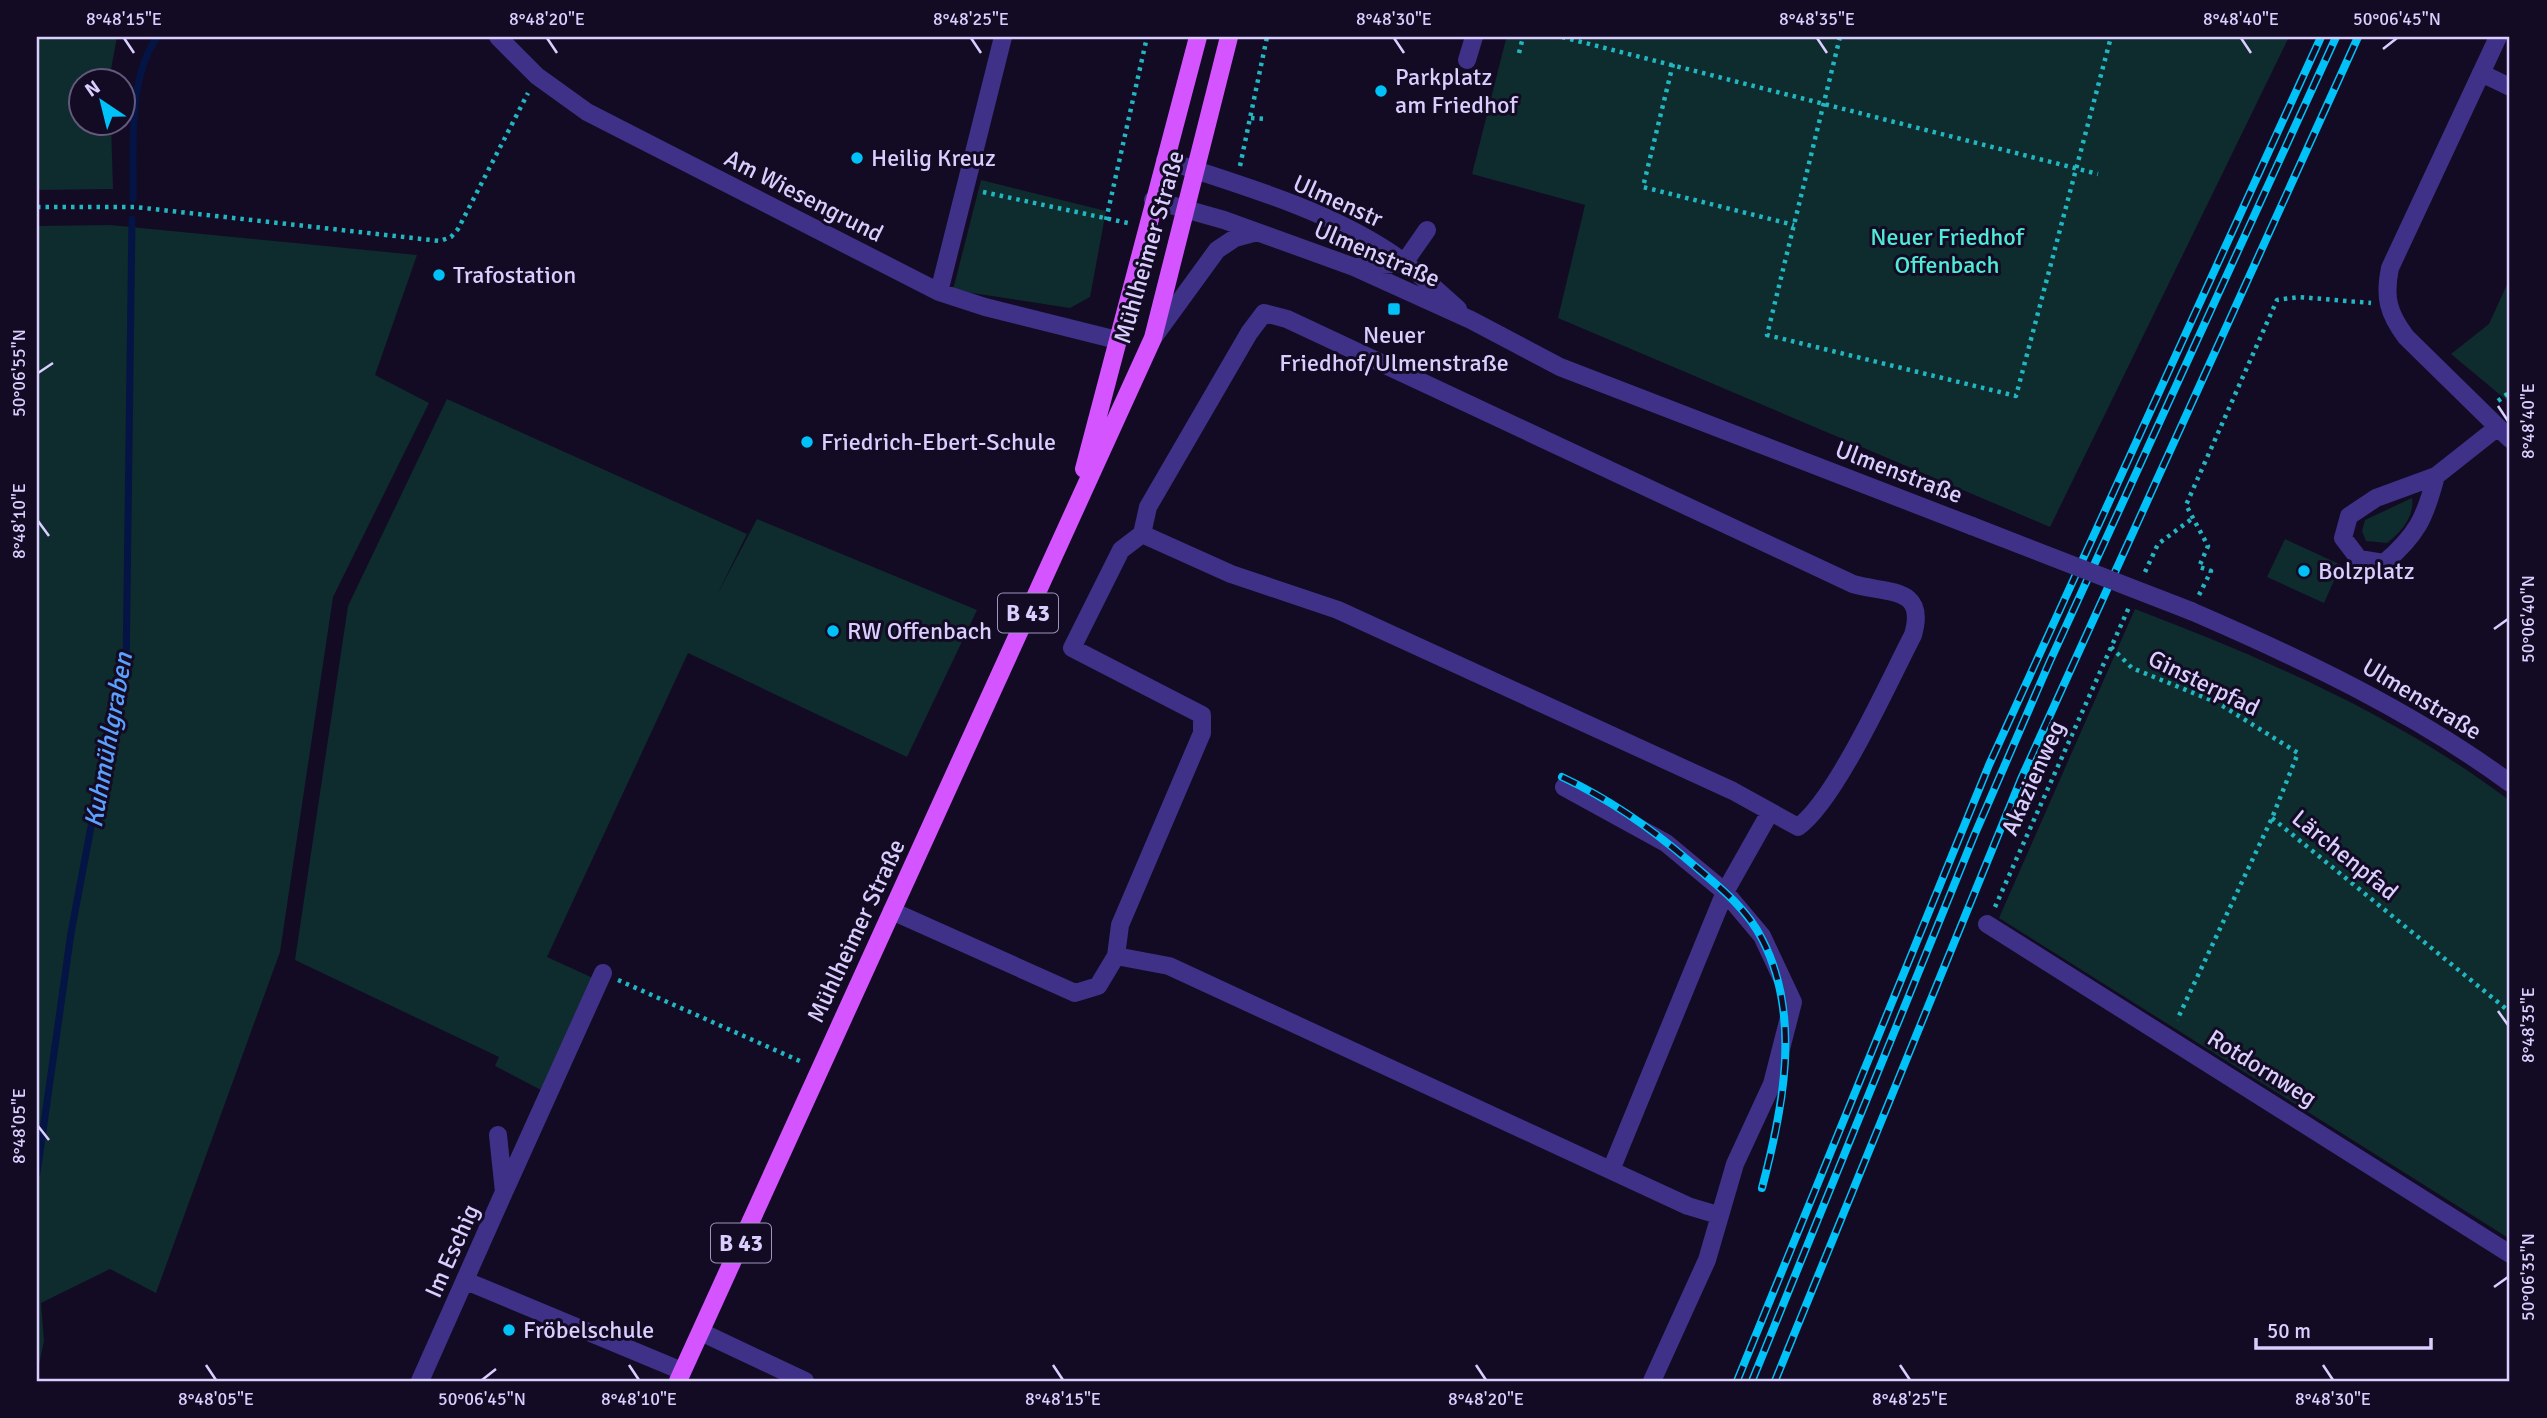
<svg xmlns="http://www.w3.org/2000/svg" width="2547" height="1418" viewBox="0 0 2547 1418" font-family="Signika,sans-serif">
	<rect width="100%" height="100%" fill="#130b24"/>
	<path fill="#0e2b2e" d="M37,37H117L109,80H80V122L111,123L113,189L37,190Z
		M1500,37H2289L2050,527L1558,318L1585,205L1472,174L1506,39Z
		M981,180L1106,211L1090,297L1070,308L953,290Z
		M110,225L417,255L375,375L429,403L333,597L280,952L156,1293L110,1269L41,1303L44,1341L37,1374V226Z
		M2510,278V403L2451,354L2489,324Z
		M447,399L747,534L717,595L757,519L977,610L907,757L688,653L547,957L593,978L541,1090L495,1066L499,1057L295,960L348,606Z
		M2412,498C2415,517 2400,533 2387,543L2366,541L2362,531L2365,520Z
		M2285,539L2341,565L2324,603L2267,577Z
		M2135,609C2266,659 2398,716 2510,801V1239L1999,918Z"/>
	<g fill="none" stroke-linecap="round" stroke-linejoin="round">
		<path stroke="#041444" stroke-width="7" d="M133,199C134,147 127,81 157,37
			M37,1173L71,933L97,795L126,671L132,219"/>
		<path stroke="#21b6c0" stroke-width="4.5" stroke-dasharray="3.5 5" stroke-linecap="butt" d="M1562,37L2098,174
			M1840,37L1767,335L2016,396L2111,37
			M1519,53L1523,37
			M1673,64L1643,187L1794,225
			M1251,118L1265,119
			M1240,166L1267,37
			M983,192L1128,223
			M37,207H135L440,241L451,237L458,229L528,93
			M1106,220L1147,37
			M2498,401L2510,392
			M2145,572L2158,544L2193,518
			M2199,595L2211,571L2199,567L2208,546L2186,505L2277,300L2299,297L2371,303
			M2111,647L2132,668L2218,703L2298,753L2272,818L2177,1020
			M2272,818L2510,1012
			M1995,907L2130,605
			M618,980L802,1062"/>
		<path stroke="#3f3188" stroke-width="18" d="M498,37L537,76L587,112L939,292L985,307L1117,340
			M2498,37L2390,268C2384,297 2388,313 2406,337L2510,439
			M1467,60L1474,37
			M2481,73L2510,87
			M1165,160C1240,185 1322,208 1388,251C1413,267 1435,289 1458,309
			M1153,200L1224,220L1354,267L1471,320L1560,367L1972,526
			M1358,267L1404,263L1427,230
			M939,292L1003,37
			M1153,338L1217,250L1235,238L1257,232
			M2436,476C2425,518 2417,535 2384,563L2359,559L2343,538L2349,516L2376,498L2436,476L2498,427
			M2191,611C2302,659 2412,711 2510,783
			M1564,787L1666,843L1725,892L1762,936L1793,1002L1772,1084L1735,1164L1707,1260L1652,1381
			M892,911L1075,993L1098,986L1116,956L1169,966L1688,1206L1718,1215
			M1987,924L2510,1254
			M1116,956L1120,925L1202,733V715L1072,648L1121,550L1142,534L1148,507L1249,333L1264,313L1287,319L1853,584C1888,594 1927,586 1913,635C1889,681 1836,800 1798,827L1733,791L1338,610L1231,574L1142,534
			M1611,1170L1725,892L1769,814
			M505,1190L603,973
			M466,1281L682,1371
			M701,1332L805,1381
			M420,1381L504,1192L498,1135"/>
		<path stroke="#d455ff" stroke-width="18" d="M1084,469L1198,37
			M678,1381L1153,338L1229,37"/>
		<g stroke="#00c2f9" stroke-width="8">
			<path id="rail" d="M1562,777C1609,799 1651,828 1690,862C1717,885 1746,907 1762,939C1802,1016 1783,1109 1762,1188
				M1737,1381L1989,765L2321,37
				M1752,1381L1974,836L2050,661L2336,37
				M1775,1381L2021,779L2358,37"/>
		</g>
		<use href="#rail" stroke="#130b24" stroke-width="5" stroke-dasharray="16" stroke-linecap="butt"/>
		<path stroke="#3f3188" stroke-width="18" d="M1972,526L2191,611"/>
	</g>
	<path fill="none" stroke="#daceff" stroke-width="2.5" d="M124,38L134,53M547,38L557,53M971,38L981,53M1394,38L1404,53M1817,38L1827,53M2241,38L2251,53M2383,49L2397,38M38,373L53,363M2498,406L2508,421M38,521L49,536M2494,629L2508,619M2498,1011L2508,1025M38,1126L49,1140M2494,1287L2508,1277M206,1365L216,1380M629,1365L639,1380M1053,1365L1063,1380M1476,1365L1486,1380M1900,1365L1910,1380M2323,1365L2333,1380M482,1380L496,1369"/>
	<g fill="#00c2f9" stroke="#130b24" stroke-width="2.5">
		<circle cx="1381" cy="91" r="7"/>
		<circle cx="857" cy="158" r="7"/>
		<circle cx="439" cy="275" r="7"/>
		<rect x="1387" y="302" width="14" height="14" rx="3.5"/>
		<circle cx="807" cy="442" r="7"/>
		<circle cx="2304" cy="571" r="7"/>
		<circle cx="833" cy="631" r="7"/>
		<circle cx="509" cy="1330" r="7"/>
	</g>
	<g text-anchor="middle" stroke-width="6" stroke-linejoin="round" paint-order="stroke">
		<g fill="#130b24" stroke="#9e94bd" stroke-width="2">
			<rect x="998" y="593.5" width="60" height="39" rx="5"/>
			<rect x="711" y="1223.5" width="60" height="39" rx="5"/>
		</g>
		<g font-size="23" font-weight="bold" fill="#daceff">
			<text x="1028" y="621">B 43</text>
			<text x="741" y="1251">B 43</text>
		</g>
		<g font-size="24" fill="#daceff" stroke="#130b24" text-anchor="start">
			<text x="1395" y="85">Parkplatz<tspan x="1395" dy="28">am Friedhof</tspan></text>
			<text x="871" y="166">Heilig Kreuz</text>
			<text x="453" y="283">Trafostation</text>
			<text x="1394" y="343" text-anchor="middle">Neuer<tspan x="1394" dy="28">Friedhof/Ulmenstraße</tspan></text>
			<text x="821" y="450">Friedrich-Ebert-Schule</text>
			<text x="2318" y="579">Bolzplatz</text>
			<text x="847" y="639">RW Offenbach</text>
			<text x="523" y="1338">Fröbelschule</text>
		</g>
		<g font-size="24" fill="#daceff" stroke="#130b24">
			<text transform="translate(804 196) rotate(27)" y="8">Am Wiesengrund</text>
			<text transform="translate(1338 201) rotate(24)" y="8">Ulmenstr</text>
			<text transform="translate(1149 247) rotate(-74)" y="8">Mühlheimer Straße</text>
			<text transform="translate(1377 254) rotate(23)" y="8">Ulmenstraße</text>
			<text transform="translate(1899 472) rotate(21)" y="8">Ulmenstraße</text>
			<text transform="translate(2204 683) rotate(26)" y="8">Ginsterpfad</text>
			<text transform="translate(2422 699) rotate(31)" y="8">Ulmenstraße</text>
			<text transform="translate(2033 778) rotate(-66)" y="8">Akazienweg</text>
			<text transform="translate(2345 855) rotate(39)" y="8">Lärchenpfad</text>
			<text transform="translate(856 931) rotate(-65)" y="8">Mühlheimer Straße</text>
			<text transform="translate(2262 1068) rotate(32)" y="8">Rotdornweg</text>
			<text transform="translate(452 1251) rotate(-66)" y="8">Im Eschig</text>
		</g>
		<g font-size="24" fill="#4eebd7" stroke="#130b24">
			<text x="1947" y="245">Neuer Friedhof<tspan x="1947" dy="28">Offenbach</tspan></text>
		</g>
		<g font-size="26" font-style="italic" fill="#5ca0ff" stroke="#130b24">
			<text transform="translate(108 740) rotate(-80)" y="9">Kuhmühlgraben</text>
		</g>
	</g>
	<rect width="2547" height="1418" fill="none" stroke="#130b24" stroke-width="77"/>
	<g transform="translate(102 102) rotate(325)"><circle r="33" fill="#130b24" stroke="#63597c" stroke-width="2"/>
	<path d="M0-5L12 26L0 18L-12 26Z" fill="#00c2f9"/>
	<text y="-10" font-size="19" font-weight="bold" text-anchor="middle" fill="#daceff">N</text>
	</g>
	<path d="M2256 1338v10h175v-10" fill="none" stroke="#daceff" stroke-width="3.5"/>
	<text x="2267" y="1338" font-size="21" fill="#daceff" stroke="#130b24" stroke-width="5" paint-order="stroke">50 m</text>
	<rect x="38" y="38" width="2470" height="1342" fill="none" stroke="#daceff" stroke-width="2.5"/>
	<g font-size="18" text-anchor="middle" fill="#daceff">
		<text x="124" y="25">8°48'15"E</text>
		<text x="547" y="25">8°48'20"E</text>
		<text x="971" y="25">8°48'25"E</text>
		<text x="1394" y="25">8°48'30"E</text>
		<text x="1817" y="25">8°48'35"E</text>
		<text x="2241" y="25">8°48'40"E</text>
		<text x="2397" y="25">50°06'45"N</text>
		<text transform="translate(19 373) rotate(-90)" y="6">50°06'55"N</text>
		<text transform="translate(2528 421) rotate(-90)" y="6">8°48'40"E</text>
		<text transform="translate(19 521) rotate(-90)" y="6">8°48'10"E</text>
		<text transform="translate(2528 619) rotate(-90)" y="6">50°06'40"N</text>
		<text transform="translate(2528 1025) rotate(-90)" y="6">8°48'35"E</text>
		<text transform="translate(19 1126) rotate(-90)" y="6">8°48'05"E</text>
		<text transform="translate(2528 1277) rotate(-90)" y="6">50°06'35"N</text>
		<text x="216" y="1405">8°48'05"E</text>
		<text x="482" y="1405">50°06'45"N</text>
		<text x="639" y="1405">8°48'10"E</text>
		<text x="1063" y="1405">8°48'15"E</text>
		<text x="1486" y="1405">8°48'20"E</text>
		<text x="1910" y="1405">8°48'25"E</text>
		<text x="2333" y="1405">8°48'30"E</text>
	</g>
</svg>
